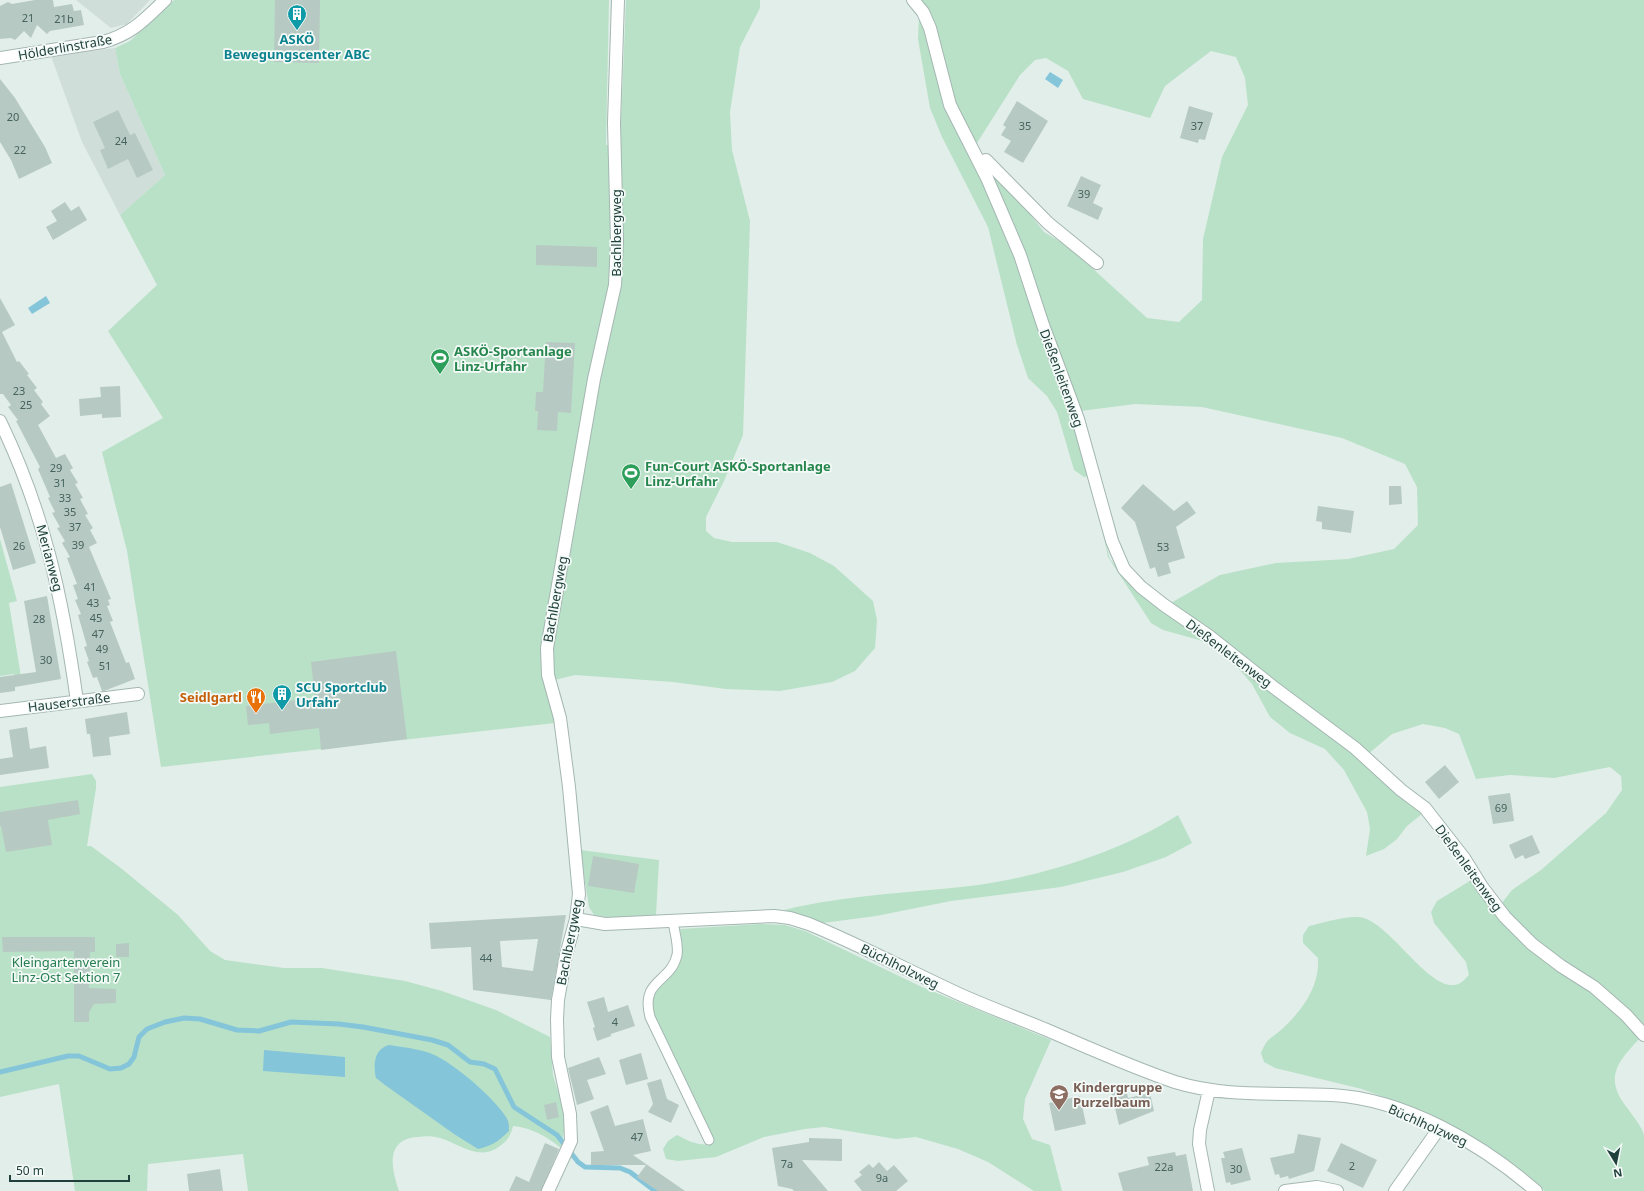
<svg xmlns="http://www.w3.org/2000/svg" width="1644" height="1191" viewBox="0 0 1644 1191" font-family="'Noto Sans',sans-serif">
	<rect width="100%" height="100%" fill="#e2eeea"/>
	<path fill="#d0ded9" d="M76,0H150L127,24L111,28Z
		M115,48L120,74L165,175L120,215L82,142L51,56Z"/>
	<path fill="#b9e1c7" d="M174,0H609L606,145L620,146L626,0H760V8L740,47L730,112L732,150L750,221L743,435L724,481L706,517V531L714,538L732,542H777L810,553L834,566L873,601L877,620L875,648L855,671L832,682L780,691L726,689L673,682L575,675L555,680C550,665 553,650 555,635L543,633C537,665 546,693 555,723L161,767L127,551L102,452L163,418L108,331L157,285L120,215L165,175L120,74L115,48L130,41Z
		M919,0H1644V1029L1533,940L1501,904L1512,890L1541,870L1606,813L1622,790L1621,776L1610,767L1554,778L1510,775L1476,779L1459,734L1445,728L1423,724L1392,734L1367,755L1169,604L1220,575L1276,563L1348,559L1394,549L1418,525L1417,487L1405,464L1342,438L1202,407L1135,404L1081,411L989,171L1022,204L1044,232L1069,247L1147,318L1179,322L1202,300L1203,239L1222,157L1248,105L1245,78L1236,57L1211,51L1165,86L1150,118L1083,99L1068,71L1046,58L1035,60L1020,75L977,143L966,128L958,111Z
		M919,17C984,167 1040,321 1091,476L1084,477L1074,470L1057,412L1047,396L1028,378L1017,345L988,227L942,137L930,108L918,39Z
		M1104,537L1110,559L1129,582L1194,630L1377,773L1422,814L1407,826L1397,839L1384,849L1366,856L1370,829L1367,812L1344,770L1325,749L1290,733L1270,717L1252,684L1239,669L1211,646L1199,640L1163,630L1151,623L1108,557Z
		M0,539L17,601L9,603L22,683L16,684L14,674L0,676Z
		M92,774L96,781V788L87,846H91L122,869L178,915L210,951L225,960L284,968H322L405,981L442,991L496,1010L550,1037L553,1075L563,1108L565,1125L561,1148C546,1136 532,1128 513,1126C511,1135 508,1140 500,1146C479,1162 460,1144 440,1138C433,1136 426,1136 418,1137C385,1139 391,1168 399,1191H248L243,1154L148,1164L147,1191H75L59,1084L0,1097V787Z
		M1178,815L1192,843L1166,857L1123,872L1061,887L951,901L876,916L823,923L784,910C845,895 908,893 970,886C1037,878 1121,852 1178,815Z
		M580,850L659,860L656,915L612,918L594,915L589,907Z
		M1473,879L1485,898L1642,1036C1617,1062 1603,1078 1628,1109C1633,1116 1642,1127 1644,1135C1644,1150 1644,1176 1644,1191H1545L1519,1170L1423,1112L1362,1089L1275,1068L1264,1062L1261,1053C1268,1037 1268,1041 1281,1030C1301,1012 1320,987 1318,958L1303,943V935L1309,926C1323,923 1351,914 1364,918C1392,927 1428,988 1454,985C1460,985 1465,979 1469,975L1466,962L1434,923L1431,912L1437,901Z
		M760,924L785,925L805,931L922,987L1051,1040L1025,1099L1023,1119L1032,1139L1050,1145L1062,1191H1034L988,1162L958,1149L916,1137L896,1139L824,1127L805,1129L764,1137L716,1157L678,1161L666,1159L663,1149L668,1141L677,1135C688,1141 698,1146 712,1144L714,1140L654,1017L651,1005L655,993L681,953L680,929Z"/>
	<path fill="#85c5d9" d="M1050,72L1063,80L1058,88L1045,79Z
		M46,296L50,303L32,314L28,308Z
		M389,1045C406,1048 427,1049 442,1059C461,1070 495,1099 506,1117C509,1121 509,1126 509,1131C499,1141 492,1146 478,1149L454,1134L385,1085L376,1078C373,1065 374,1049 389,1045Z
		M264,1050L345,1057V1077L263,1071Z"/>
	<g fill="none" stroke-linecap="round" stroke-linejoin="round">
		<path stroke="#85c5d9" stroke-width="5" d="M0,1072L68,1056H79L110,1069L121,1068L129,1064L134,1057L139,1037L147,1029L165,1022L184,1018L200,1019L237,1030L259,1031L291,1022L339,1024L363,1027L432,1040L448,1045L470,1062L484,1064L495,1069L514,1107L557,1135L578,1162L585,1167L620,1168L630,1172L655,1191"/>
	</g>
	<path fill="#b7c9c3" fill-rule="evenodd" d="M35,0H53L54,7L72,4L74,11L81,10L84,25L50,31L47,34L37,25L31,38L24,31L15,40L11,38L0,39V6L8,2L12,4Z
		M275,0H320L319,63L274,62Z
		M0,79L15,98L45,147L52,163L19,179L11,160L0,142Z
		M1017,101L1048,121L1023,163L1004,152L1011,141L1001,135L1006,127L1003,125Z
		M1189,106L1213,113L1205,140L1199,139L1198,143L1180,138Z
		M118,110L130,135L135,133L153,170L137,178L128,159L108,169L100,150L105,148L93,122Z
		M1081,176L1101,185L1093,203L1103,208L1098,220L1067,206Z
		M65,202L71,211L79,206L87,220L53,240L46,227L57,221L51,211Z
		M536,245L597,247V267L536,265Z
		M0,298L15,325L2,332L17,362L19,361L29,374L27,375L37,388L34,390L43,402L41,404L50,416L38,425L56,458L65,454L73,468L70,470L78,483L75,484L83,498L80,499L88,514L85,515L93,528L90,530L97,543L89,547L111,599L108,600L110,605L107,606L113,621L110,622L126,663L129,662L135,679L104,691H102L97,677L93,678L87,662L89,661L84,647L87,646L78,615L81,614L75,600L78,599L73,585L77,584L67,558L70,557L62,543L65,541L57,528L60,527L52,513L55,512L48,498L50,497L38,469L40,467L16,421L18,420L8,407L11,405L3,394H0Z
		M546,342L575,343L571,413L558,412L557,431L537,430L538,411H535L536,392H543Z
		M120,386L121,417L102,418V414L80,416L79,399L101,397L100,387Z
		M11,483L36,563L13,570L0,527V487Z
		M1143,484L1174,511L1187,501L1196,513L1176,527L1185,558L1168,563L1171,573L1158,577L1155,567L1150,569L1135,522L1121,508Z
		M1389,486H1401L1402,504L1389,505Z
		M1318,506L1354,511L1351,533L1322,529V522L1316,521Z
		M47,596L61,679L15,687V691L0,693V677L36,672L24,601Z
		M396,651L407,739L321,750L319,728L270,734L269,723L248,725L246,706L315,698L311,662Z
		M127,712L130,734L109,737L111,755L93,757L90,734H87L85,719Z
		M27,727L30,749L46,746L49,768L0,775V759L13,757L9,730Z
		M1445,765L1459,782L1439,799L1425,782Z
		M1510,793L1514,821L1493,824L1488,796Z
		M78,800L80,814L48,820L52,845L6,852L1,826H0V812Z
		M1532,835L1540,853L1525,859L1523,855L1515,859L1509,845Z
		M593,856L639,864L634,893L588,886Z
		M566,915L551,1000L473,990L471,947L431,949L429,923ZM538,939L533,971L502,967L500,941Z
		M2,937H95V952H90L89,988L116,989V1003L94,1004L89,1012V1022H74V951L3,952Z
		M129,943V957H116V944Z
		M604,997L608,1012L628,1005L635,1026L611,1034V1036L597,1041L593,1028L595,1027L587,1002Z
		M641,1053L648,1079L626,1085L619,1060Z
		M599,1057L606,1074L587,1080L594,1099L577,1105L568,1068Z
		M661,1079L667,1099L679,1105L671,1123L648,1112L653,1104L647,1083Z
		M1126,1088L1128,1098L1150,1093L1154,1111L1119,1125L1111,1091Z
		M1080,1096L1086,1124L1055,1131L1049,1103Z
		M556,1102L559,1117L547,1120L544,1105Z
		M608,1105L615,1126L643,1119L651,1151L633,1155L685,1191H658L637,1177L646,1165H591V1152L604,1151L590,1112Z
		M1298,1134L1321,1138L1314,1171L1289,1179L1288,1176L1280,1178L1279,1174L1275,1175L1270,1158L1294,1153Z
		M809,1138L842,1139V1161L802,1160L828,1191H794L792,1189L778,1186L772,1148L809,1142Z
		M545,1143L559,1149L541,1191H509L516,1176L529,1182Z
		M1341,1143L1377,1160L1363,1188L1327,1171Z
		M1242,1148L1251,1180L1231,1185L1230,1182L1226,1183L1221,1158H1225L1223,1152Z
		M1175,1152L1176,1156L1186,1154L1193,1191H1123L1118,1173L1149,1165L1147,1157Z
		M879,1162L887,1171L894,1165L908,1181L896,1191H862L854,1181L862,1175L859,1172L869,1164L873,1168Z
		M220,1169L223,1191H189L187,1174Z"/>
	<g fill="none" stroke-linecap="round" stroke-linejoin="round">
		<g stroke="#a4b7b2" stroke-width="11">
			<path id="service" d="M673,921C674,931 679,945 677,955C671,983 640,979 650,1017L709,1140"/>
		</g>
		<g stroke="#a4b7b2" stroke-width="14">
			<path id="minor" d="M913,0L923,12L930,28L950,105L987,178L1020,255L1043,325L1078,419L1112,541L1124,569L1141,587L1164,605L1209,636L1272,686L1355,748L1401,790L1425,808L1464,858L1482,887L1505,917L1532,944L1561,966L1594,987L1626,1015L1644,1035
				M0,58L103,42C132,34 144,20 165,0
				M979,162L986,160L1048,223L1097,263
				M0,421C45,514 63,601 77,701
				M0,711L138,694
				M548,1191L571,1141L570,1114L558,1057L557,1019L558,1000L566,955L576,919L605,924L774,916L790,918L809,924C860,945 909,971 959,994C988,1007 1018,1018 1047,1030C1089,1048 1131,1067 1175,1082C1226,1098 1279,1092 1332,1095C1405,1099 1482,1144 1536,1191
				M1208,1191L1199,1144L1200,1130L1209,1090
				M1285,1191L1317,1187L1337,1191
				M1395,1191L1440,1127"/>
		</g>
		<g stroke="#a4b7b2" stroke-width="14">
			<path id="tertiary" d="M576,919L579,894L569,787L560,718L548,675L547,648L594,379L615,285L617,241L614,123L618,0"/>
		</g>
		<use href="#service" stroke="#fff" stroke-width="9"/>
		<use href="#minor" stroke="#fff" stroke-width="12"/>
		<use href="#tertiary" stroke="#fff" stroke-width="12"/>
	</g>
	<defs>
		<g id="building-pin" transform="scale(1)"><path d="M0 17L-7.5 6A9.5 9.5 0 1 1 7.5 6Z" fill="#0f9aa8" stroke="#f4faf7"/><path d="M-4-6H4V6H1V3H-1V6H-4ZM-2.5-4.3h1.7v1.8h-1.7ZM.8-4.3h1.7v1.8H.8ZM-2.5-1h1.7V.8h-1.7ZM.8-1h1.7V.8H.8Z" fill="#fff"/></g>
		<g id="stadium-pin" transform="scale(1)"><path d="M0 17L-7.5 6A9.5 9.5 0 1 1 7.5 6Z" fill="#2e9e5b" stroke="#f4faf7"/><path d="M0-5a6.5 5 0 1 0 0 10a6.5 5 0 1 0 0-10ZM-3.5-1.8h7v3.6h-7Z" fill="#fff"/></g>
		<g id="restaurant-pin" transform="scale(1)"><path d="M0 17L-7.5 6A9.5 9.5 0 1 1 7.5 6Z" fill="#e8710a" stroke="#f4faf7"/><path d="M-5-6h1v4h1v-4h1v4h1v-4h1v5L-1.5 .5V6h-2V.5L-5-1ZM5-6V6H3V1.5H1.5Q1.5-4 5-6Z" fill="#fff"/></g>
		<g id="school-pin" transform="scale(1)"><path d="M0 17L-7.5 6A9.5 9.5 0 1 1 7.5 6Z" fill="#8d6e63" stroke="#f4faf7"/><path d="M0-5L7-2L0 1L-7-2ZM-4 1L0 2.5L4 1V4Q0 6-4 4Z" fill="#fff"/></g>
	</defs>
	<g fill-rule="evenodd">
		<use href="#building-pin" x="297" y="14"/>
		<use href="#stadium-pin" x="440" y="358"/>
		<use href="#stadium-pin" x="631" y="473"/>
		<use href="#building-pin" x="282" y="694"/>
		<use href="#restaurant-pin" x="256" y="697"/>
		<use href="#school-pin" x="1059" y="1094"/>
	</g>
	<g text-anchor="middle" stroke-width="3.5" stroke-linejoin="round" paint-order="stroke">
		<g font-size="11" fill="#46635d">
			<text x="28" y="22">21</text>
			<text x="64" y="23">21b</text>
			<text x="13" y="121">20</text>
			<text x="1025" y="130">35</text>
			<text x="1197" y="130">37</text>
			<text x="121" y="145">24</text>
			<text x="20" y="154">22</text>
			<text x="1084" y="198">39</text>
			<text x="19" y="395">23</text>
			<text x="26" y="409">25</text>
			<text x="56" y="472">29</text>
			<text x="60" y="487">31</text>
			<text x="65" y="502">33</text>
			<text x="70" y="516">35</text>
			<text x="75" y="531">37</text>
			<text x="78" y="549">39</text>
			<text x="19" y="550">26</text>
			<text x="1163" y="551">53</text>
			<text x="90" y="591">41</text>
			<text x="93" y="607">43</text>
			<text x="96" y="622">45</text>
			<text x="39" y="623">28</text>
			<text x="98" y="638">47</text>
			<text x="102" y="653">49</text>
			<text x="46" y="664">30</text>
			<text x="105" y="670">51</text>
			<text x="1501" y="812">69</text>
			<text x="486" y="962">44</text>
			<text x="615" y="1026">4</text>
			<text x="637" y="1141">47</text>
			<text x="787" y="1168">7a</text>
			<text x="1352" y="1170">2</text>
			<text x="1164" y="1171">22a</text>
			<text x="1236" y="1173">30</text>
			<text x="882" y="1182">9a</text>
		</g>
		<g font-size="13" font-weight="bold" fill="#0d838f" stroke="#f4faf7">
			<text x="297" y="44">ASKÖ<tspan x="297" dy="15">Bewegungscenter ABC</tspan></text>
			<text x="296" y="692" text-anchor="start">SCU Sportclub<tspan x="296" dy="15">Urfahr</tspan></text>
		</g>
		<g font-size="13" fill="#20413b" stroke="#f4faf7">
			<text transform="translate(65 47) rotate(-10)" y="5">Hölderlinstraße</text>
			<text transform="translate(616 233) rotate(-90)" y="5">Bachlbergweg</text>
			<text transform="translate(1062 378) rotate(70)" y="5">Dießenleitenweg</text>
			<text transform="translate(50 558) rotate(75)" y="5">Merianweg</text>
			<text transform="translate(555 599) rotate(-80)" y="5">Bachlbergweg</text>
			<text transform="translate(1229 653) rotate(37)" y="5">Dießenleitenweg</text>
			<text transform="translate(69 702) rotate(-7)" y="5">Hauserstraße</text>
			<text transform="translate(1469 868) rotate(54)" y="5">Dießenleitenweg</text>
			<text transform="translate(569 942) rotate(-79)" y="5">Bachlbergweg</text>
			<text transform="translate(900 966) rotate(26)" y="5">Büchlholzweg</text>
			<text transform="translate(1428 1125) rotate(24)" y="5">Büchlholzweg</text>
		</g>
		<g font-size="13" font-weight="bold" fill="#27864d" stroke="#f4faf7" text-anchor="start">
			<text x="454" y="356">ASKÖ-Sportanlage<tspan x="454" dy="15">Linz-Urfahr</tspan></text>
			<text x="645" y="471">Fun-Court ASKÖ-Sportanlage<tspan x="645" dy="15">Linz-Urfahr</tspan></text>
		</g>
		<g font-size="13" font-weight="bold" fill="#c56008" stroke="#f4faf7" text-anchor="end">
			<text x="242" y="702">Seidlgartl</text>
		</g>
		<g font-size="13" fill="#267d4f" stroke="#f4faf7">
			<text x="66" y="967">Kleingartenverein<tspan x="66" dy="15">Linz-Ost Sektion 7</tspan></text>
		</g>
		<g font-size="13" font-weight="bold" fill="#785e54" stroke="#f4faf7" text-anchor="start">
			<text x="1073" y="1092">Kindergruppe<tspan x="1073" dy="15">Purzelbaum</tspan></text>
		</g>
	</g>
	<g transform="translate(1616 1163) rotate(170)" stroke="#f4faf7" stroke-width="3" paint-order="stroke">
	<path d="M0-3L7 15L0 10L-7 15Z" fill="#20413b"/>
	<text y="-6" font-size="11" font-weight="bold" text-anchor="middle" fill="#20413b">N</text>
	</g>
	<path d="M10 1175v6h119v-6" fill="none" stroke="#20413b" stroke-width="2"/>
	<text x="16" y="1175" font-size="12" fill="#20413b" stroke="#f4faf7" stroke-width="3" paint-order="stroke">50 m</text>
</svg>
